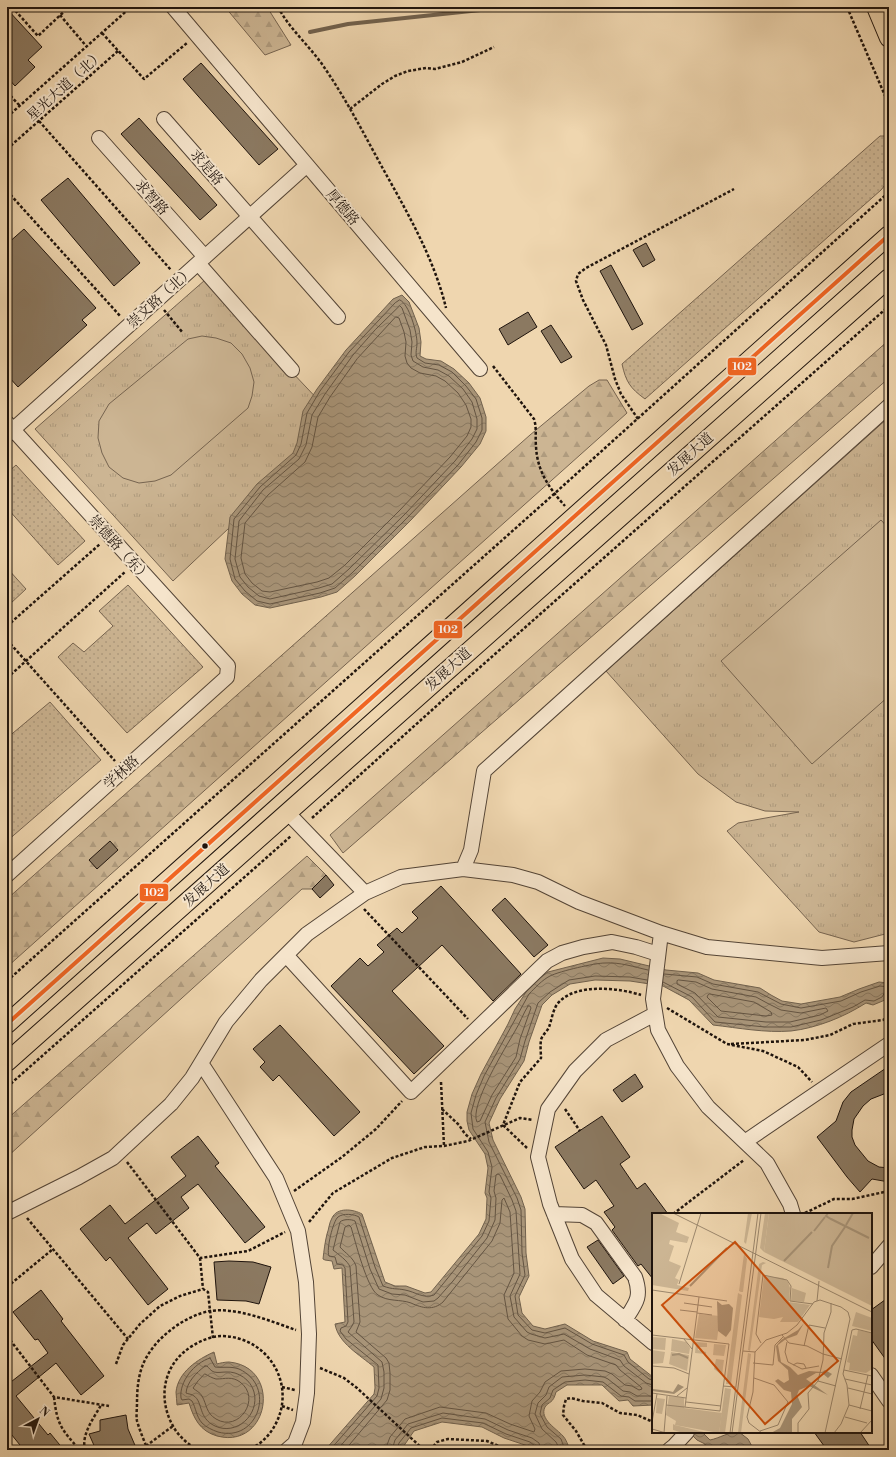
<svg xmlns="http://www.w3.org/2000/svg" width="896" height="1457" viewBox="0 0 896 1457" font-family="'Libre Bodoni','Noto Serif SC',serif">
	<defs>
		<pattern id="grass-dots" width="8" height="8" patternUnits="userSpaceOnUse"><rect width="8" height="8" fill="#ccb593"/><path d="M2 2h.1M6 6h.1" fill="none" stroke="#af9b7e" stroke-width="1.8" stroke-linecap="round"/></pattern>
		<pattern id="forest-firs" width="22" height="20" patternUnits="userSpaceOnUse"><rect width="22" height="20" fill="#ccb593"/><path d="M5 1l3.5 6h-7zM16 11l3.5 6h-7z" fill="#af9b7e"/></pattern>
		<pattern id="park-tufts" width="24" height="20" patternUnits="userSpaceOnUse"><rect width="24" height="20" fill="#ccb593"/><path d="M3 7l-1-3M5 7V3M7 7l1-3M15 17l-1-3M17 17v-4M19 17l1-3" fill="none" stroke="#af9b7e"/></pattern>
		<pattern id="water-waves" width="16" height="10" patternUnits="userSpaceOnUse"><rect width="16" height="10" fill="#a89478"/><path d="M0 5q4-4 8 0t8 0" fill="none" stroke="#887861"/></pattern>
	</defs>
	<rect width="100%" height="100%" fill="#efd6af"/>
	<filter id="stains"><feTurbulence type="fractalNoise" baseFrequency=".005" numOctaves="4"/><feColorMatrix values="0 0 0 0 .2 0 0 0 0 .09 0 0 0 0 .02 0 0 0 .5 -.17"/></filter>
	<radialGradient id="worn" r=".72"><stop offset=".6" stop-color="#630" stop-opacity="0"/><stop offset="1" stop-color="#630" stop-opacity=".3"/></radialGradient>
	<path fill="url(#grass-dots)" stroke="#766450" d="M880,136H888L889,138V180L881,190L645,399C630,388 626,382 622,364Z
		M16,465L85,541L58,565L7,508V473Z
		M7,568L26,589L10,604L7,601Z
		M128,585L203,667L127,733L58,657L73,643L84,652L113,626L99,611Z
		M50,702L101,760L7,841V738Z"/>
	<path fill="url(#forest-firs)" stroke="#766450" d="M225,7H267L291,45L265,55Z
		M889,340V378L343,853L330,835Z
		M599,380H607L627,413L7,967V899L530,435L589,386Z
		M307,856L326,875L312,889H302L7,1157V1119Z"/>
	<path fill="url(#park-tufts)" stroke="#766450" d="M205,280L340,423L173,581L35,429Z
		M889,417V933L854,942L819,932L727,831L738,823L799,812L765,811L736,802L698,774L606,671Z"/>
	<path fill="#ccb593" stroke="#766450" d="M202,336L216,338L231,343L242,354L250,368L254,382L252,396L248,408L171,475L155,481L139,483L123,478L109,467L102,453L98,438L99,421L109,404L188,339Z
		M881,520L889,529V696L812,764L721,661Z"/>
	<path fill="url(#water-waves)" stroke="#71614d" d="M402,295L409,302L419,328L421,342L420,356L426,359L441,361L454,369L469,383L480,398L486,417V431L480,444L461,467L411,520L355,576L337,592L321,597L270,608L255,605L242,594L232,581L225,559L230,517L257,484L293,453L297,443L303,411L317,389L346,350L393,299Z
		M603,958L620,959L666,970L698,973L714,980L760,988L771,995L782,1001L801,1004L840,997L859,989L879,982L888,983L889,993L885,1000L873,1005L866,1003C844,1017 817,1028 791,1031C765,1033 739,1028 713,1025L689,1000L663,986L630,981L595,980L570,984L552,995L542,1005L529,1042L524,1061L500,1099L489,1123L493,1140L521,1197L525,1209L526,1253L529,1276L519,1297L522,1313L533,1326L545,1329L565,1324L593,1341L627,1352L630,1359L653,1377V1405L633,1406L628,1400L619,1401L602,1385H567L556,1392C553,1404 549,1401 545,1407C539,1419 557,1429 563,1436C566,1439 568,1445 570,1450H534L528,1446L504,1438L482,1427L442,1422L414,1431L401,1450H325L374,1394L375,1388L374,1367C360,1355 338,1343 335,1324L345,1322L342,1268L334,1269L332,1261L325,1260L323,1259C324,1250 325,1242 327,1234C329,1229 329,1223 332,1218C337,1207 353,1209 362,1214L385,1282L395,1286H406L425,1293L431,1292L479,1234L486,1219L487,1198L485,1193L488,1168L485,1154L469,1130L467,1121V1112L472,1094L481,1074L508,1024L515,1009L526,992L537,980L548,972Z
		M214,1352L217,1364C220,1363 225,1362 229,1362C283,1367 269,1450 217,1436C200,1431 194,1419 189,1403L177,1405C177,1401 176,1396 176,1392C178,1372 198,1359 214,1352Z
		M689,1432H702L710,1440C720,1438 728,1432 739,1432L748,1439L754,1450H705V1444L697,1440Z"/>
	<g fill="none" stroke-linecap="round" stroke-linejoin="round">
		<path stroke="#645442" stroke-width="1" d="M400,300C409,304 417,332 417,343C417,348 415,353 417,358L425,363L439,365L452,372L466,386L476,399L482,418V430L476,442L458,465L408,517L352,573L335,588L320,593L270,604L257,601L245,591L235,579L230,559L234,519L260,487L296,455L301,444L307,413L320,391L349,352L395,303Z
			M400,306L402,308L410,330L412,342L411,355L413,361L423,367L438,370L449,376L463,389L472,402L477,419V429L472,439L455,461L405,514L349,569L332,584L319,588L270,599L259,596L248,587L240,577L235,559L239,521L263,490L299,459L306,445L312,415L325,394L353,355L375,330Z
			M396,317L399,318L404,332L406,342L405,356L407,363L411,368L420,373L436,376L445,381L458,393L466,405L471,419V427L467,436L450,457L400,510L345,565L329,578L317,582L270,592L262,591L252,583L245,574L241,558L245,523L268,495L305,462L312,447L318,417L330,397L357,359Z
			M664,974L697,977L713,984L758,992L781,1004L801,1008L841,1001L861,992L880,986L889,987
			M647,980L630,977L595,976L569,980L550,992L538,1003L525,1041L520,1059L496,1098L485,1122L489,1142L517,1198L521,1210L522,1253L525,1275L515,1296L518,1315L532,1330L545,1333L565,1328L592,1344L624,1355L628,1362L649,1379L653,1380
			M679,980L696,982L712,989L756,997L767,1003L781,1010L801,1013L826,1008L828,1011L820,1015L790,1022H766L718,1017L695,993L677,984V981Z
			M663,982L692,997L715,1022L765,1027H791L821,1020L853,1007L865,1000L874,1001L882,997L885,992H889
			M710,994L754,1002L771,1012L772,1015L766,1016L721,1011L707,997L708,995Z
			M528,1006H530L531,1008L520,1039L516,1057L492,1095L480,1121L477,1122C469,1106 506,1047 515,1031C520,1023 523,1014 528,1006Z
			M210,1358L215,1367C223,1368 231,1366 239,1369C277,1386 258,1443 218,1432C212,1430 206,1427 202,1423C196,1416 196,1408 192,1401L189,1399L182,1400L181,1398C179,1382 194,1363 210,1358Z
			M205,1366H207C209,1368 211,1371 214,1372C218,1373 222,1372 226,1372C238,1371 251,1380 254,1392C260,1415 236,1436 215,1426C198,1418 203,1402 194,1396C192,1394 188,1394 186,1393C187,1382 196,1373 205,1366Z
			M205,1374C209,1376 212,1378 216,1379C225,1379 232,1376 240,1382C262,1398 239,1433 216,1419C206,1413 207,1405 202,1396C200,1392 196,1391 193,1388L198,1381Z
			M330,1450L377,1396L379,1388L378,1365L346,1339L340,1331L341,1328L346,1326L348,1322L345,1268L343,1265L337,1264L335,1257L329,1256C326,1250 333,1221 338,1217C343,1213 354,1214 359,1217L375,1267L383,1286C394,1290 396,1288 405,1290C416,1292 423,1299 434,1295L482,1236L489,1221L491,1198L489,1192L492,1167L488,1152L473,1129L471,1113L476,1095L484,1076L529,994C535,988 542,980 550,976C560,971 595,963 605,963C620,962 634,967 648,970
			M337,1450L381,1399L384,1388V1372L382,1362L348,1332L352,1326L354,1322L350,1267C348,1261 338,1254 333,1250L340,1222C343,1219 351,1219 355,1221L370,1269L379,1289L392,1294L405,1295L423,1302L434,1301L438,1298L453,1281L487,1238L495,1220L496,1198L494,1191L496,1175L498,1174L500,1175L512,1200L516,1211L520,1274L510,1296L514,1317L527,1332L531,1334L545,1338L564,1334L590,1349L620,1360L624,1366L646,1383L653,1385
			M345,1450L387,1400L390,1390V1373L389,1363L386,1358L356,1332L360,1322L356,1266C353,1257 345,1253 340,1247L345,1227L349,1225L351,1227C355,1240 367,1289 378,1295C388,1302 400,1299 411,1303C422,1308 433,1311 443,1302L492,1241L500,1223L502,1200L504,1198L510,1212L514,1273L504,1295L508,1319L522,1336L528,1340L545,1344L564,1340L587,1355L616,1365L620,1370L641,1387L642,1389L639,1390L632,1386L625,1385L612,1374L605,1371L585,1369L561,1371L545,1382L540,1392L532,1401L529,1416L535,1429L534,1432L510,1424L486,1413L440,1407L405,1419L390,1437L387,1445L386,1450
			M392,1450L395,1440L408,1424L443,1413L485,1419L508,1430L532,1438L539,1443L541,1450
			M397,1450L399,1443L411,1428L442,1418L483,1423L506,1434L530,1442L535,1446L536,1450
			M560,1450L556,1442L542,1429L535,1414L538,1403L546,1395L549,1387L562,1377L585,1375L604,1377L608,1379L623,1391L630,1392L637,1396H653
			M565,1450L561,1439L547,1427L540,1414L542,1405L550,1398L553,1390L565,1382L585,1380L603,1382L621,1396L629,1397L635,1401H653"/>
		<path stroke="#71614d" stroke-width="4" d="M310,32L348,24L509,7"/>
	</g>
	<path fill="#8b7961" stroke="#1f140d" d="M7,9L42,47L28,60L35,67L15,86L7,77Z
		M201,63L278,149L259,165L183,79Z
		M139,118L217,205L200,220L121,134Z
		M68,178L140,263L114,286L41,200Z
		M24,229L96,308L82,320L87,325L18,387L7,375V244Z
		M646,243L655,260L643,267L633,250Z
		M611,265L643,324L632,330L600,271Z
		M528,312L537,327L508,345L499,329Z
		M551,325L572,357L561,363L541,331Z
		M110,841L118,850L97,869L89,860Z
		M326,875L334,885L320,898L312,889Z
		M441,886L521,974L493,1001L442,945L392,991L444,1046L414,1074L331,986L360,958L368,966L384,952L377,945L397,928L402,933L418,918L412,912Z
		M505,898L548,945L534,957L492,910Z
		M280,1025L360,1112L334,1136L279,1075L273,1081L260,1067L265,1062L253,1049Z
		M889,1066V1092L871,1099L863,1106L854,1119L852,1130V1137L855,1145L868,1161L879,1167L889,1168V1182L872,1179L860,1192L847,1177L817,1137L836,1121L843,1102L851,1092Z
		M635,1074L643,1087L622,1102L613,1090Z
		M602,1116L630,1157L620,1164L637,1189L645,1183L668,1214H653V1279L641,1264L638,1266L612,1230L615,1227L604,1212L614,1206L596,1180L584,1189L555,1147Z
		M198,1136L219,1163L215,1166L265,1227L245,1243L198,1184L181,1197L189,1208L156,1234L147,1223L128,1238L168,1289L148,1305L110,1257L106,1261L80,1229L110,1205L125,1224L186,1176L171,1157Z
		M598,1240L624,1276L613,1284L587,1247Z
		M229,1261L253,1262L271,1267L259,1304L246,1301L217,1300L214,1262Z
		M41,1290L63,1319L61,1321L104,1376L81,1395L56,1363L16,1396L48,1435L50,1433L64,1450H24L7,1429V1385L48,1353L38,1339L35,1340L13,1312Z
		M889,1297V1364L871,1339V1310Z
		M126,1415L128,1429L137,1450H96L89,1434L100,1431V1420Z
		M814,1432H860L872,1450H827Z"/>
	<g fill="none" stroke-linecap="round" stroke-linejoin="round">
		<g stroke="#534436" stroke-width="16">
			<path id="minor" d="M173,7L480,369
				M164,119L338,317
				M99,138L205,257
				M198,263L292,370
				M7,423L228,666L227,677L7,875
				M7,435L307,165
				M287,812L365,893
				M463,869L471,850L484,771L889,406
				M661,933L653,999L658,1030L677,1066L708,1107L767,1163L790,1204L793,1214
				M286,955L411,1092L547,961L562,953L583,947L612,942L636,947L658,954
				M201,1063L276,1178L298,1231L306,1282L309,1334L307,1393L303,1422L295,1443L287,1450
				M746,1141L889,1044
				M7,1213L79,1177L113,1158L171,1104L192,1078L226,1022L261,980L307,934L365,893L401,877L463,869L513,875L538,882L579,902L661,933L707,947L822,958L889,953
				M554,1214L582,1215L596,1223L635,1277C642,1297 636,1303 625,1320
				M871,1267L889,1246
				M653,1343L596,1295L572,1259L550,1204L538,1157L548,1109L575,1071L606,1040L655,1014
				M871,1375L889,1401
				M669,1450L674,1446L687,1432"/>
		</g>
		<g stroke="#1f140d" stroke-width="20">
			<path id="major" d="M876,7L889,38
				M7,1024L889,235
				M7,1062L889,278"/>
		</g>
		<path stroke="#1f140d" stroke-width="2.5" stroke-dasharray="3 2" stroke-linecap="butt" d="M12,7L38,36L69,7
			M278,7C290,30 312,48 326,70C347,101 364,134 382,167C407,212 434,258 446,308
			M847,7L889,105
			M60,15L87,47
			M102,33L144,79L187,43
			M7,92L20,106
			M350,109L382,84L395,76L408,71L426,68L435,69L462,62L494,47
			M7,117L131,7
			M39,121L171,270
			M7,149L118,51
			M7,191L121,317
			M164,310L183,333
			M493,366L534,419C537,428 535,437 536,446C537,471 549,488 565,506
			M638,419L621,394L615,379L606,345L583,300L576,281L578,274L586,268L734,189
			M7,626L100,544
			M7,640L115,761
			M7,678L125,572
			M312,818L452,692L889,306
			M364,909L468,1019
			M7,981L554,494L889,192
			M667,1008L727,1044L763,1051L798,1067L812,1082
			M731,1044L805,1040L830,1035L853,1024L883,1020L889,1016
			M441,1082L444,1146
			M7,1087L291,836
			M442,1109L459,1125L465,1134L471,1139
			M565,1109L580,1131
			M527,1148L503,1125L520,1082L541,1058C541,1053 540,1046 541,1040C542,1035 547,1032 549,1027C552,1019 553,1008 559,1002C577,983 619,988 641,995
			M127,1162L200,1258L248,1251L285,1232
			M294,1191L342,1157L376,1129L402,1101
			M805,1213L834,1199H852L889,1191
			M673,1214L744,1160
			M27,1218L128,1339
			M309,1222L333,1193L392,1158L425,1147L444,1146L468,1141L520,1118L533,1120
			M200,1258L203,1289
			M7,1287L53,1249
			M7,1336L54,1397L109,1406
			M116,1364L123,1345L140,1324L160,1306L180,1296L203,1289L208,1292L213,1338
			M320,1368L344,1378L357,1388L424,1450
			M282,1387L295,1390
			M54,1397C57,1424 61,1429 79,1449L81,1450
			M282,1406L293,1410
			M146,1446L173,1426
			M85,1450C81,1434 94,1418 101,1405
			M148,1450C144,1441 140,1431 137,1421C136,1416 137,1409 137,1403C137,1391 138,1378 142,1367C151,1341 183,1316 210,1311C237,1307 270,1321 296,1330
			M199,1450C190,1446 182,1439 176,1431C156,1401 162,1363 194,1345C202,1340 213,1336 222,1336C269,1337 298,1386 274,1427C268,1437 259,1446 247,1450
			M430,1450L437,1442L448,1439L487,1441L508,1450
			M587,1450L576,1431L563,1415L564,1406L566,1399L571,1398L583,1401L602,1403L620,1413L637,1415L653,1422"/>
		<use href="#minor" stroke="#f5e4cb" stroke-width="14"/>
		<use href="#major" stroke="#efd6af" stroke-width="18"/>
		<g stroke="#f5e4cb" stroke-width="7">
			<path id="bus-1" d="M7,1024L889,235"/>
		</g>
		<use href="#bus-1" stroke="#f26522" stroke-width="4"/>
	</g>
	<circle fill="#1f140d" stroke="#f5e4cb" stroke-width="1.5" cx="205" cy="846" r="3.5"/>
	<g text-anchor="middle" stroke-width="4" stroke-linejoin="round" paint-order="stroke">
		<g font-size="14" fill="#1f140d" stroke="#f5e4cb">
			<text transform="translate(65 85) rotate(-42)" y="5">星光大道（北）</text>
			<text transform="translate(207 167) rotate(49)" y="5">求是路</text>
			<text transform="translate(152 197) rotate(48)" y="5">求智路</text>
			<text transform="translate(343 207) rotate(50)" y="5">厚德路</text>
			<text transform="translate(160 297) rotate(-42)" y="5">崇文路（北）</text>
			<text transform="translate(690 454) rotate(-42)" y="5">发展大道</text>
			<text transform="translate(120 548) rotate(48)" y="5">崇德路（东）</text>
			<text transform="translate(448 669) rotate(-42)" y="5">发展大道</text>
			<text transform="translate(121 772) rotate(-42)" y="5">学林路</text>
			<text transform="translate(206 885) rotate(-42)" y="5">发展大道</text>
		</g>
	</g>
	<g transform="translate(652 1213)">
		<rect width="220" height="220" fill="#efd6af"/>
		<path d="M117,0H220V93L112,39ZM92,41L95,46L91,79H89L87,78ZM0,124L14,125L13,137L0,136ZM20,126L34,129L38,135L37,141L19,138ZM44,129L55,130V134H46V137L54,139V141L43,140ZM62,131L74,132L72,143L61,142ZM0,137L13,139L11,150L0,151ZM19,139L37,142L35,158L17,151ZM64,146L72,147L70,162L62,156ZM17,183L32,185V195L70,200L67,220L23,212L24,208L14,202ZM5,185L13,186L10,201L4,200Z" fill="#ccb593"/>
		<path d="M0,0H7L27,10L24,19L37,24L35,30L18,27L17,31L22,33L17,48L29,53L23,65L27,67L25,72L37,75L36,78L0,72ZM96,0H100L94,31L92,29ZM113,0H117L112,39L108,35ZM111,49L114,50L110,52L98,138L96,137L107,51ZM86,80L90,82L79,171H74ZM96,140L99,141L89,220H86ZM73,175L79,176L73,220H67ZM21,211L23,212L56,220H31L21,217Z" fill="#ccb593"/>
		<path d="M112,63L131,65L136,69L138,75L137,89L158,92L146,109H128L131,104L122,106L107,104ZM140,75L154,80L152,89L139,88ZM204,99L220,105V118L200,113ZM47,101L68,103L65,127L43,125Z" fill="#ccb593"/>
		<path d="M119,72L133,74L130,97L116,95ZM53,104L59,108L58,119L52,123L48,118L49,107ZM206,117L220,120V156L214,160L197,157L198,150L195,149L201,122L205,123Z" fill="#ccb593"/>
		<path d="M65,88L70,92L77,91L81,95L79,117L74,124L66,118ZM152,110L145,122L134,126L126,132L129,149L138,154L146,162L157,158L170,159L173,157L180,161L176,165L170,160H164L154,166L176,182L157,173L147,177L145,182L150,194L140,206V220H119L128,215L140,191L139,179L132,177L123,168L126,166L132,170L137,167L136,157L126,148L124,133L129,127L146,117ZM0,171L1,176L17,178L21,179L26,171L32,174L22,181L0,178Z" fill="#a89478"/>
		<path fill="none" stroke="#a89478" stroke-width="2" d="M176,0L174,3L179,6L217,25M194,12L201,0M162,18L173,4M132,48L160,19M176,55L180,33L193,14M38,73L75,35M20,142L27,141L36,145"/>
		<path fill="none" stroke="#9c886e" stroke-width="1" d="M21,0L220,99M27,71L49,0M0,77L75,88M165,88L167,68M32,90L60,94M28,97L45,99M45,100L60,102M220,120L204,116L200,117L191,161L195,172L197,192L220,198M0,122L77,131L68,198L14,192M130,122L137,130L155,133L171,141L190,146M32,126L40,136M135,129L133,139L136,149L150,156L167,153M109,130L104,121L111,62L135,67L139,73L138,88L161,91M152,133L157,112L173,115M91,138L103,139M101,150L121,152L123,132L131,124M141,152L145,150L152,151L154,155M0,153L22,155L37,161M192,157L220,163M102,165L122,172L136,189L126,212L108,218M193,166L220,172M166,168L184,173M71,173L83,174M196,175L220,181M0,180L34,185M25,183L35,175M34,189L69,193M33,194L47,84M208,196L216,162M193,204L215,210M0,209L5,181M0,216L14,220M12,220L15,183M78,220L106,0M80,220L109,0M110,220L97,210L95,204L101,179L103,139L114,127L135,120L145,112L162,89L168,87L189,94L196,99L198,106L173,220M146,220V210L157,196L156,180L166,168L171,147L172,120L179,99V90M182,220L189,211L197,192M208,220L220,207"/>
		<path fill="#ca4f0c" fill-opacity="0.15" stroke="#ca4f0c" stroke-width="2" d="M83,29L186,148L113,211L10,92Z"/>
		<rect width="220" height="220" fill="none" stroke="#1f140d" stroke-width="2"/>
	</g>
	<g stroke="#f5e4cb" stroke-width="1.5">
		<rect x="727" y="357" width="30" height="19" rx="4" fill="#f26522"/>
		<rect x="433" y="620" width="30" height="19" rx="4" fill="#f26522"/>
		<rect x="139" y="883" width="30" height="19" rx="4" fill="#f26522"/>
	</g>
	<g font-size="11" text-anchor="middle" font-weight="bold" fill="#fff">
		<text x="742" y="370">102</text>
		<text x="448" y="633">102</text>
		<text x="154" y="896">102</text>
	</g>
	<rect width="896" height="1457" fill="none" stroke="#efd6af" stroke-width="24"/>
	<rect x="8" y="8" width="880" height="1441" fill="none" stroke="#1f140d" stroke-width="2"/>
	<rect x="12" y="12" width="872" height="1433" fill="none" stroke="#1f140d"/>
	<g transform="translate(38 1419) rotate(41)" stroke="#f5e4cb" stroke-width="3" paint-order="stroke">
	<path d="M0-3L7 15L0 10L-7 15Z" fill="#1f140d"/>
	<text y="-6" font-size="11" font-weight="bold" text-anchor="middle" fill="#1f140d">N</text>
	</g>
	<rect width="100%" height="100%" filter="url(#stains)"/>
	<rect width="100%" height="100%" fill="url(#worn)"/>
</svg>
